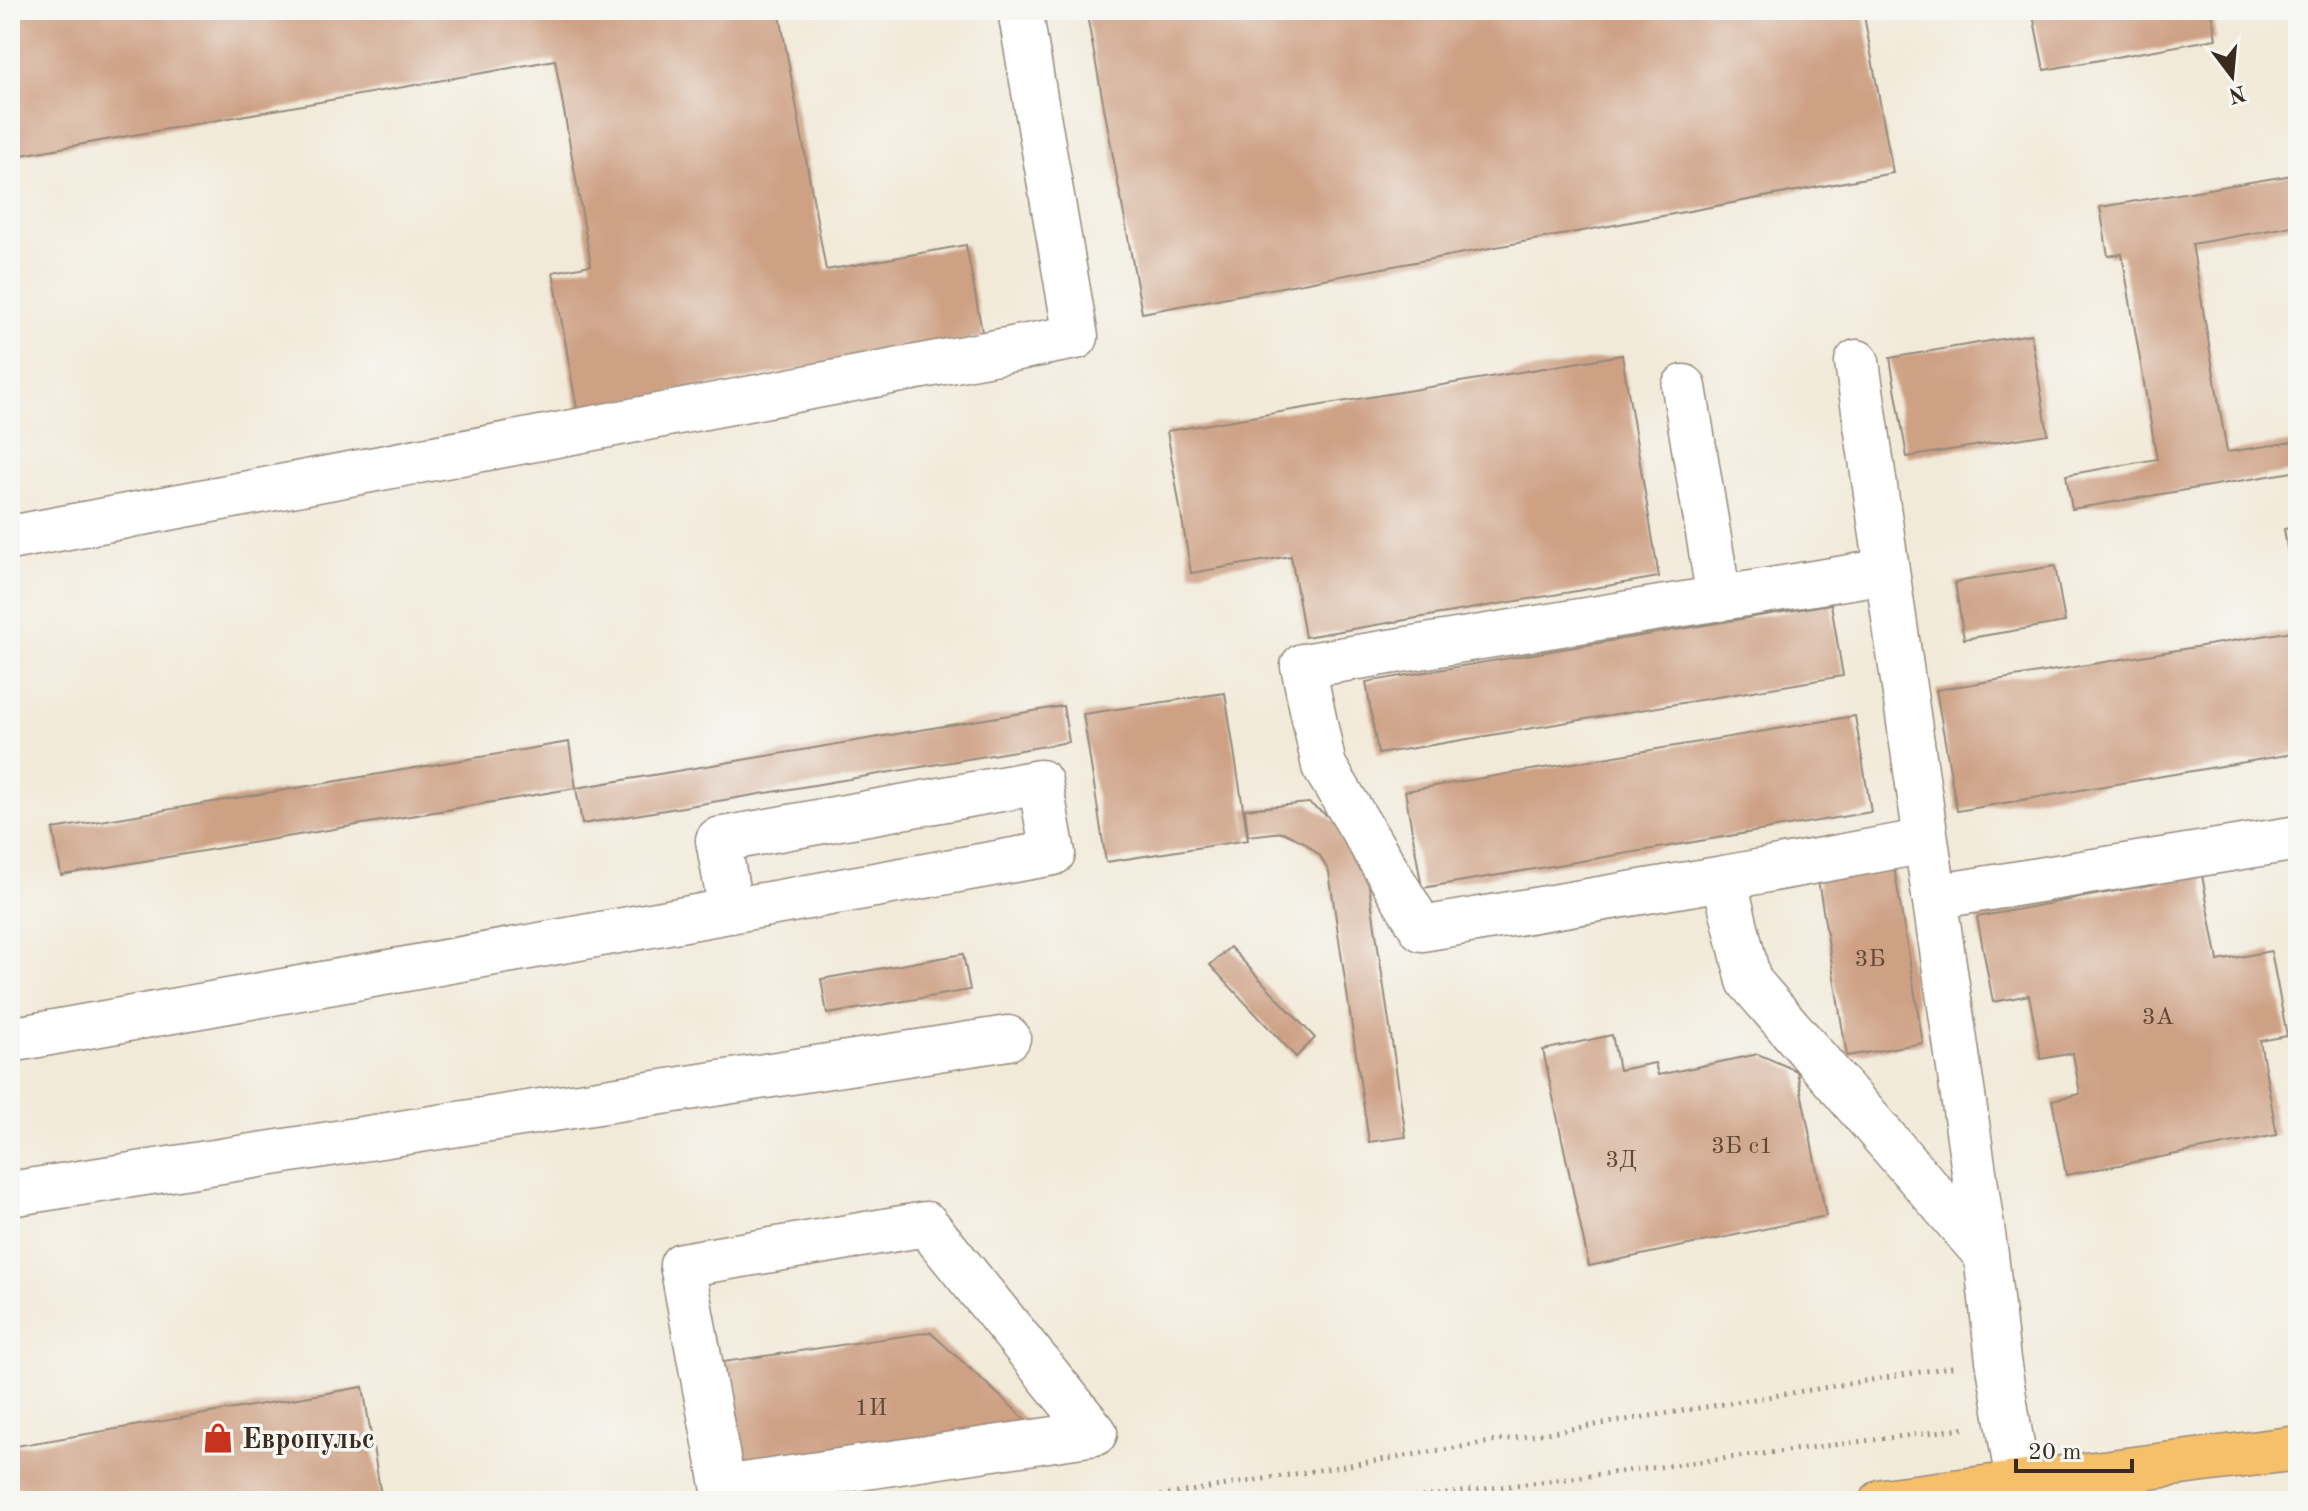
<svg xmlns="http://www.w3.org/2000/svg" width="2308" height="1511" viewBox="0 0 2308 1511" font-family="'Old Standard TT',serif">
	<rect width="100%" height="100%" fill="#f6f6f2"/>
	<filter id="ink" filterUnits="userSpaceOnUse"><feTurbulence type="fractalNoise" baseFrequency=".0125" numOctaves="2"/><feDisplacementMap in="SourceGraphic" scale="16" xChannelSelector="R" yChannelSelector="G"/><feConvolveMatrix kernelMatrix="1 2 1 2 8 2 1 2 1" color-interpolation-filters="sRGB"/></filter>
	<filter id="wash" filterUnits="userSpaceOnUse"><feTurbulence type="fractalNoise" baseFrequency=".006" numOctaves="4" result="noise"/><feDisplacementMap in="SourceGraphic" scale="32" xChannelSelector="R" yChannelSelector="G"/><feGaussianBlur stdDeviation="1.8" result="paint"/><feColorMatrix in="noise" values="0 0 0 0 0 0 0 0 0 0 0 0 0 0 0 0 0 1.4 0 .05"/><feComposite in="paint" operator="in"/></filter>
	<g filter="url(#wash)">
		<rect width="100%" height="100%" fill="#f2ead9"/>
		<g id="blocks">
			<path fill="#cea185" d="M10,10H779L826,270L966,245L983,337L577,409L553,272L591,265L555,60L10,157Z
				M1086,10H1863L1893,173L1142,313Z
				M2032,10H2211L2216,39L2044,70Z
				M2298,174V225L2192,244L2227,452L2298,441V471L2072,509L2066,475L2157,459L2122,254L2108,256L2100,207Z
				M2031,334L2048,434L1907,457L1890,358Z
				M1622,355L1659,577L1305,637L1291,556L1191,573L1167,431Z
				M2298,527V583L2293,584L2284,529Z
				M2055,566L2065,622L1964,639L1955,582Z
				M1831,604L1843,676L1378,754L1366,682Z
				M2298,630V753L1957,811L1936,690Z
				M1225,693L1248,840L1106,862L1083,714Z
				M1063,706L1069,742L582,824L576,788L61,875L53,829L569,742L576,788Z
				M1855,716L1871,812L1422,888L1405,791Z
				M1309,803L1340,825L1364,852L1406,1137L1369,1142L1329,872L1320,856L1304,842L1283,832L1248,836L1245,809Z
				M1893,861L1923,1043L1847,1056L1817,874Z
				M2202,875L2218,961L2271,951L2287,1036L2260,1041L2277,1135L2066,1175L2052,1100L2080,1094L2073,1053L2041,1059L2029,995L1993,1002L1977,917Z
				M1230,947L1315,1038L1296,1057L1210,965Z
				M963,954L970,990L827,1014L821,979Z
				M1612,1035L1619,1070L1655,1063L1658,1075L1758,1054L1797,1071L1826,1216L1589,1266L1543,1050Z
				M930,1332L1061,1452L743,1498L723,1362Z
				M363,1387L382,1501H10V1447Z"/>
		</g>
	</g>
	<g filter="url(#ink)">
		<use href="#blocks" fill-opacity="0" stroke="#968a7c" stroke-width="2"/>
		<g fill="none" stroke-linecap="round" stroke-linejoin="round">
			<g stroke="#968a7c" stroke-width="47">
				<path id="minor" d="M1857,362L1986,1255L1998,1360L2021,1501
					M1684,387L1719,599
					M10,538L1076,337L1020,10
					M1887,571L1303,666L1324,766L1422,929L1724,878L1749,981L1986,1255
					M1724,878L1926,841
					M1934,897L2298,838
					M10,1040L1053,853L1040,782L718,840L731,911
					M10,1194L1008,1038
					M724,1488L1095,1433L926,1224L682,1265L726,1501
					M2127,1498V1501"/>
			</g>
			<g stroke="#968a7c" stroke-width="47">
				<path id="major" d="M1883,1501L2298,1448"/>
			</g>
			<path stroke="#968a7c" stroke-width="5" stroke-dasharray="2 6" stroke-linecap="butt" d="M1129,1501L1957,1366
				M1390,1501L1967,1428"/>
			<use href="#minor" stroke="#fff" stroke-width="44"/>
			<use href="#major" stroke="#f6c06b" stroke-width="44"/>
		</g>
	</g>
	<defs>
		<g id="shop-bare" transform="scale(2.4)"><path d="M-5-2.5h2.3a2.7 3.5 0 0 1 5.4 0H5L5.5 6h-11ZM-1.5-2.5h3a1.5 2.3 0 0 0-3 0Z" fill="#c8321e" stroke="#f6f6f2" stroke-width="2.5" paint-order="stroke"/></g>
	</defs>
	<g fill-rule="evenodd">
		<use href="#shop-bare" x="218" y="1438"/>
	</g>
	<g text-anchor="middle" stroke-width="7" stroke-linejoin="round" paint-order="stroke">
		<g font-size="24" fill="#604838">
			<text x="1870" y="966">3Б</text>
			<text x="2158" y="1024">3А</text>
			<text x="1742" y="1153">3Б с1</text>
			<text x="1621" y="1167">3Д</text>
			<text x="871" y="1415">1И</text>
		</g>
		<g font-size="28" font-weight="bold" fill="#3b2a1e" stroke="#f6f6f2" text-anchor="start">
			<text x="242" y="1448">Европульс</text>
		</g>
	</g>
	<rect width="2308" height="1511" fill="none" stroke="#f6f6f2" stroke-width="40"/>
	<g transform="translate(2232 76) rotate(164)" stroke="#f6f6f2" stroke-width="6" paint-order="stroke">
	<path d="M0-6L14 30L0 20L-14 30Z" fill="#3b2a1e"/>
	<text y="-12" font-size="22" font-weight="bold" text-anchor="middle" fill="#3b2a1e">N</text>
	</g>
	<path d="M2016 1459v12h116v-12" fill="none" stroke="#3b2a1e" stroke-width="4"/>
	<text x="2028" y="1459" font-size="24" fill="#3b2a1e" stroke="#f6f6f2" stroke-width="6" paint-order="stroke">20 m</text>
</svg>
